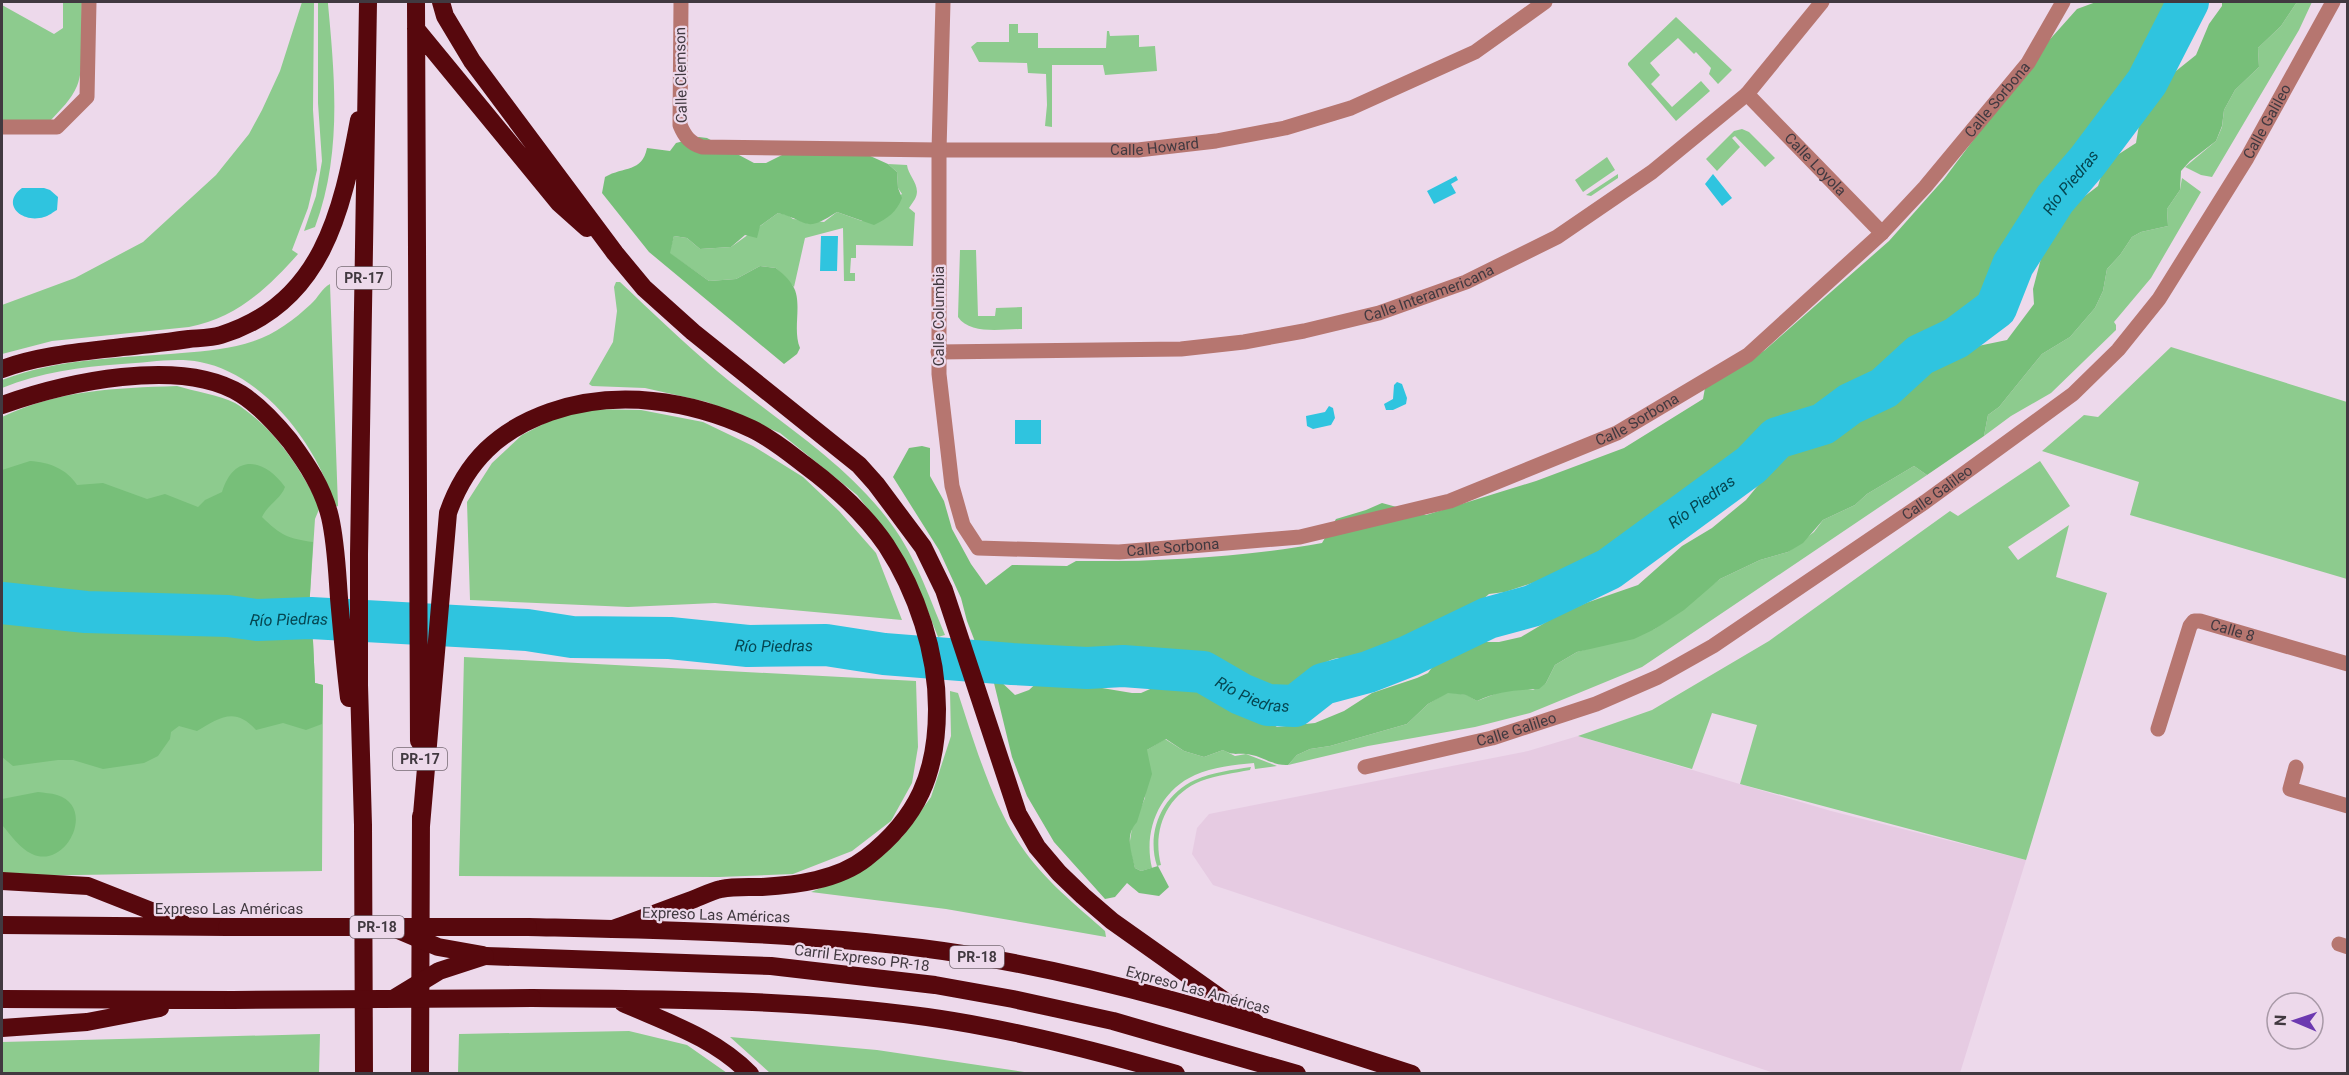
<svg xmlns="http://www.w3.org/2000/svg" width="2349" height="1075" viewBox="0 0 2349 1075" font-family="Roboto,sans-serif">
	<rect width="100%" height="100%" fill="#edd9eb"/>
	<path fill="#e6cbe2" d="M1578,736L1831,811L2026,860L1960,1073H1774L1213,885L1192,854L1197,828L1209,814L1528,751Z"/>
	<path fill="#8dcb8e" d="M63,2H82C81,23 85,68 77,86C71,100 61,109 51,120L2,121V5L54,34L63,28Z
		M302,2H314L313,110L317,170L308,208L292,250L298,254C267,289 236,318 189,327L52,341L2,354V305L75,278L143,242L216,175L249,134L262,110L280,71Z
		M318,2H328V4C335,79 342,155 315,227L304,231L316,196L322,161L318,103Z
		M2297,2H2312L2299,30L2212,177L2201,175L2185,167L2216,141L2222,127L2224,110L2235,90L2259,67L2258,48L2281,26Z
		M1676,17L1732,70L1718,84L1709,74L1711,68L1696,52L1694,54L1678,38L1650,63L1660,75L1651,84L1672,107L1701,81L1710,91L1676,121L1628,65V63Z
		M1009,24H1018V33H1038V48H1106L1107,31H1109L1110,36L1139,35V47L1155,46L1157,71L1105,75L1103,65H1052V127L1045,126L1047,105L1046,74L1028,73L1027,63L979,62L971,47L977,42H1009Z
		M1742,129L1749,132L1775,158L1765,167L1735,136L1732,138L1740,147L1717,171L1706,159L1734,131Z
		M1607,157L1615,170L1583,192L1575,180Z
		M888,164L907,165C908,176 922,186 915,199C913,202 911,205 909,208L915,213L913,246L856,245V258H851L850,273H855V281H844L843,228L805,238L794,287L776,268L760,266L736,279L709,281L669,253L674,236L687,238L700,249L731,247L778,213L788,215L793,219L824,222L837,212L862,221L902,194L898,188L897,172Z
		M1618,174V178L1591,196L1586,195Z
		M2182,178L2201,192L2151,278L2114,322L2116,325V330L2051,393L2011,416L1984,436L1988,415L1999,407L2042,354L2070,337L2095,308L2103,291L2107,269L2120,255L2132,237L2141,232L2168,226L2167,209L2180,190Z
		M960,250H976L978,316H995L996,308L1022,307V329C1002,329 970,335 958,317Z
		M616,282H620C652,312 684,343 717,371C774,419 840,458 886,517C914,552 928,594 945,635L938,637L921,594L887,533L857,495L780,433L707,402L645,388L592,386L589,384L613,342L617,311L614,287Z
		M330,284L338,506L335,507C319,447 264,374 200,362C175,357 147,363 122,364C80,367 41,372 2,388V380C59,358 121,358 182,353C206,351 231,349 254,341C275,334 295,319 311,304C318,298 322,288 330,284Z
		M2171,347L2347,402V579L2130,515L2139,482L2042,451L2084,415L2098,417Z
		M177,386C193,391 220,395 235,403C275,428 299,467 320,507L315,519L309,610L168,605L134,608L70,606L2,597V417C59,390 114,388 177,386Z
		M591,409L641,410L703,422L753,446L803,477L839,511L876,553L902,620L715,603L628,607L470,600L467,502L492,463L522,435L555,418Z
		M2040,461L2070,506L2008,547L2018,560L2069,525L2056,577L2107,593L2026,860L1740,784L1757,725L1712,713L1692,769L1578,736L1652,710L1769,641L1950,511L1958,516Z
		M1914,466L1927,475L1642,667L1530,713L1475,727L1368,746L1288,765L1297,755L1310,749L1330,746L1407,724L1428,704L1448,692L1467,695L1477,701L1500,692L1522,688L1533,690L1546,683L1555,665L1577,652L1655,629L1720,579L1760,560L1788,552L1814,532L1823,520L1855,505L1867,494Z
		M2,608L38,613L111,618L309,623L313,641L315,683L323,685L322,871L18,876L2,873Z
		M464,657L916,681L918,747L912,783L891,821L852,851L793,874L719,877L459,876Z
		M950,691L958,693C973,739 993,806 1021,846C1043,879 1076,905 1105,931L1106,937L946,909L811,892L860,872L902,837L931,797L951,736Z
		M1165,739L1184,751L1204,757L1223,750L1235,756L1246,754L1277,766L1255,769L1254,763C1234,765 1213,767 1195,775C1159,791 1143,831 1152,868L1141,871L1135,868L1129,847L1132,828L1145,798L1147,750Z
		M1251,767L1250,770C1234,773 1217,775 1201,781C1166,795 1152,831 1161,865L1157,866C1146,832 1162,795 1195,780C1213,772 1232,770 1251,767Z
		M629,1031L687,1045L727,1073H458L459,1034Z
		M320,1034L319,1073H2V1042Z
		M730,1037L877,1050L1031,1073H770Z"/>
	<path fill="#77bf79" d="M2096,2H2198L2179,52L2169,66L2131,90L2121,107L2095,140L2041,198L2038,214L2032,227L2013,236L2000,252L1983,290L1954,330L1934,337L1920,346L1901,363L1886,373L1881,382C1847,383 1840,395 1814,412C1801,420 1786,426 1772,432L1775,446L1759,461L1740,459L1723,468L1665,506L1654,520L1572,570L1505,592L1489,594L1469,611L1420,630L1400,643L1389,646L1374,656L1369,664C1361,663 1343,657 1338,658C1321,660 1297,685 1281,689C1257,695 1244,680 1226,671C1200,658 1159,659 1130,654L1120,674C1097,673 1085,649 1064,646C1055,645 995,654 985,656L979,652L967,621L961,598L939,550L893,477L909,448L922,446L930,448V476L944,501L952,529L971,564L986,585L1012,565L1067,566L1076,561C1154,562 1245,557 1322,543L1336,519L1366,510L1382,503L1426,515L1536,481L1624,448L1703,399L1708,371H1734L1765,350L1889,241L1944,179L2044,46L2077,9Z
		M2222,2H2297L2281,26L2258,48L2259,67L2235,90L2224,110L2222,126L2216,141L2190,161L2181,171L2180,190L2167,209L2168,226L2141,232L2132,237L2120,255L2107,269L2103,291L2095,308L2070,337L2042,354L1999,407L1988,415L1984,436L1927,475L1914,466L1867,494L1855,505L1823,520L1803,543L1788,552L1760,560L1720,579L1684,610L1655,629L1634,639L1577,652L1555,665L1546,683L1539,689C1516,690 1498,691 1477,701L1466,695L1448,693L1428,704L1407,724L1330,746L1310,749L1297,755L1288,765C1272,766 1261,755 1246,754C1235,753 1234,756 1223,750L1204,757L1184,751L1166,739L1147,750L1152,774L1137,822C1124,836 1132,852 1135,868L1141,871L1158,866L1169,887L1159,896L1139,893L1127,883L1115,897L1105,899L1054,842L1027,796L1012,757L993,679L996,677L1015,695L1029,690L1042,678L1060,679L1078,684L1132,693H1141L1157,686L1192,688L1212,694L1246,717L1264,718L1277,727L1315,723L1344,711L1372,693L1417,678L1428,673L1442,654L1460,645L1475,642H1499L1521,637L1553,618L1586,603L1638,585L1682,546L1712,528L1746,500L1765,477L1763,466L1774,453L1790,445L1828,441L1886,403L1945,357L1978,346L2007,340L2034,304L2033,289L2050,224L2060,211L2070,202L2085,196L2098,186L2105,163L2136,143L2141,113L2148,98L2161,83L2196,55L2209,24L2222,6Z
		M699,137L707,138L754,163H766L786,153L868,155L888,164L897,172L898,188L902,198C896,213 888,218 874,225L837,212C803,234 810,221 778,213L760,226L757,238L745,235L731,247L700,249L687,238L674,236L670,253L709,281L736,279L760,266L776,268C782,273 789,279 793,286C803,303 792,329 800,348L797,354L784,364L649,252L602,193L605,177C624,166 642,173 647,148L670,151L676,143Z
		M30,461C49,462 67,469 77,485L103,483L147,499L165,494L198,507L205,500L222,492C234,453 264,458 285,487C280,500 268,504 262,517C280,535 289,539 313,542L309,610L168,605L134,608L70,606L2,597V470Z
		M2,608L38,613L111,618L309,623L313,641L315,683L323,685L322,724L306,730L283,723L256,730C235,706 219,718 197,731L179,726L171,732L170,739L158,756L144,763L103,769L73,760H58L13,766L2,757Z
		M38,792C44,793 51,793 57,795C97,807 66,870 32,854C19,848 11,835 2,825V799Z"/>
	<path fill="#2fc4df" d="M1713,174L1732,198L1722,206L1705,184Z
		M1456,176L1458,180L1451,184L1456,193L1434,204L1427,191Z
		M22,188H44L50,190L58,197L57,210C53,212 49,216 44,217C22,224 0,204 22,188Z
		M821,236H838L837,271H820Z
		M1397,382L1402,384L1407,398L1406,404L1393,410H1386L1384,404L1393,399L1394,385Z
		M1329,406L1333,408L1335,418L1331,425L1313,429L1307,426L1306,416L1325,412Z
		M1015,420H1041V444H1015Z"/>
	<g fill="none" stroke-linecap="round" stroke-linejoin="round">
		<path stroke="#2fc4df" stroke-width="42" id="s1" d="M2,603L86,612L228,616L257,620L311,618L527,630L572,637L670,638L748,646L826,645L884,654L1012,664L1087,668L1123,666L1203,672L1241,694L1268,705L1295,706L1323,684L1368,672L1409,656L1488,618L1532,606L1609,569L1751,465L1777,438L1823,424L1850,404L1884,388L1920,355L1956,338L1996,308L2013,265L2055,199L2087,162L2147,82L2188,2"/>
		<g stroke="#b67670" stroke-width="15">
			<path id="s2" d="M681,2L680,125C685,137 690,143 702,147L939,150H1138L1216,141L1285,128L1351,108L1475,52L1545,2"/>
			<path id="s3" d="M943,2L939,150V374L952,486L963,525L978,548L1119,552L1300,537L1450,501L1617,433L1748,355L1882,233L1925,187L2028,63L2063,2"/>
			<path id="s4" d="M1747,94L1882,233"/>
			<path d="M2,127H57L87,97L89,2"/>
			<path id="s5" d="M938,352L1181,349L1244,342L1304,331L1379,313L1466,282L1557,237L1652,172L1747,94L1822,2"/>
			<path id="s6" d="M2158,729L2190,626L2194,621H2200L2348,664"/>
			<path id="s7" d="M1365,767L1492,738L1596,704L1658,677L1713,646L1925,502L2073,394L2118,350L2159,299L2247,158L2333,2"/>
			<path d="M2296,767L2290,789L2348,806"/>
			<path d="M2339,944L2348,947"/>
		</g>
		<path stroke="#57080d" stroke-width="18" d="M416,2L419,741
			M441,2L445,16L472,61L615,253L644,288L693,332L859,465L876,484L923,547L944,590L1018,814L1037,847L1059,873L1083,896L1112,921L1256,1023
			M416,29L559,203L587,228
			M2,369C40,355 81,352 122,347C144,345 167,342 189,339C200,338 211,338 221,335C322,304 342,212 359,120
			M2,405C64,383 180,356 241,394C260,406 276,424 290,441C307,464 323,488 330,517C336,543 337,571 339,598C342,632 345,665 349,698
			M421,826L448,513C466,461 499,430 550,412C616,389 690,400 752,429C771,438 788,452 805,465C836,488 864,513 886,545C917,592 937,653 937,709C937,773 918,818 866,858C838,880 796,885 762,887C749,887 734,886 721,889C711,891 700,897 689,901C664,910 639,920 613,929
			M2,881L88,886L182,923
			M2,925L227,927
			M528,927C659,930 791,932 921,948C1087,969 1253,1022 1412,1074
			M485,956L771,966L935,985L1013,999L1113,1021L1297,1074
			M532,998C663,999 797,999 927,1017C1012,1029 1094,1050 1176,1074
			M2,999L233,1000
			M623,1003C668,1023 715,1038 750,1074
			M2,1028L87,1022L160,1008
			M364,1074L363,825L359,685V554L368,2
			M420,1074L421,816"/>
		<path stroke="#57080d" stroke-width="18" d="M227,927H528
			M398,930L438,947L483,955
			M393,999L439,971L485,956
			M233,1000L532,998"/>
	</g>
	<g text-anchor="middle" stroke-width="4.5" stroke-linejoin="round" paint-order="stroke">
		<g fill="#edd9eb" stroke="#756973" stroke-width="1.5">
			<rect x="337" y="267" width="54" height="22" rx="4.5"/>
			<rect x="393" y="748" width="54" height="22" rx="4.5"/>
			<rect x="350" y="916" width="54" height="22" rx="4.5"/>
			<rect x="950" y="946" width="54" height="22" rx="4.5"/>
		</g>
		<g font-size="14" font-weight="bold" fill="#413940">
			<text x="364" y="283">PR-17</text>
			<text x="420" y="764">PR-17</text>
			<text x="377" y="932">PR-18</text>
			<text x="977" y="962">PR-18</text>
		</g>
		<g font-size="15" fill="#413940" stroke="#edd9eb">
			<text transform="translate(681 75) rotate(-91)" y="5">Calle Clemson</text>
			<text dy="5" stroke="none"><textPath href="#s3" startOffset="1720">Calle Sorbona</textPath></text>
			<text dy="5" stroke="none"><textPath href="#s7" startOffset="1146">Calle Galileo</textPath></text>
			<text dy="5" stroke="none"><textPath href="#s2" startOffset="608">Calle Howard</textPath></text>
			<text dy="5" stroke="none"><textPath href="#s4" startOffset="98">Calle Loyola</textPath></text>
			<text dy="5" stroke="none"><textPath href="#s5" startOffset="498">Calle Interamericana</textPath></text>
			<text transform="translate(939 316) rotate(-90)" y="5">Calle Columbia</text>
			<text dy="5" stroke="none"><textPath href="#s3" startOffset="1234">Calle Sorbona</textPath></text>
			<text dy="5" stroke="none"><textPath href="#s7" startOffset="642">Calle Galileo</textPath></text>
			<text dy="5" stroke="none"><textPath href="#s3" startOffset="748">Calle Sorbona</textPath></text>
			<text dy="5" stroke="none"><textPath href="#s6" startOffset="154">Calle 8</textPath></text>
			<text dy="5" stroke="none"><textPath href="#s7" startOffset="156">Calle Galileo</textPath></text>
			<text x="229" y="914">Expreso Las Américas</text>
			<text transform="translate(716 915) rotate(2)" y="5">Expreso Las Américas</text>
			<text transform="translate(862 958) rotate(7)" y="5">Carril Expreso PR-18</text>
			<text transform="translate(1198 990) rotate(15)" y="5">Expreso Las Américas</text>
		</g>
		<g font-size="16" font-style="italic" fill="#054651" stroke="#edd9eb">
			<text dy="6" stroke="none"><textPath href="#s1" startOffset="2268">Río Piedras</textPath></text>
			<text dy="6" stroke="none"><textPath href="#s1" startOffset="1764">Río Piedras</textPath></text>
			<text dy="6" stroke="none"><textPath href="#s1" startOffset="288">Río Piedras</textPath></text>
			<text dy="6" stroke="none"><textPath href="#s1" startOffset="774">Río Piedras</textPath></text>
			<text dy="6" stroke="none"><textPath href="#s1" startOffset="1260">Río Piedras</textPath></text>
		</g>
	</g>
	<rect width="2349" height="1075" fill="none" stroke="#413940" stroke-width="6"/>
	<g transform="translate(2295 1021) rotate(272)"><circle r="28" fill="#edd9eb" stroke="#a899a7" stroke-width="1.5"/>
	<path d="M0-4.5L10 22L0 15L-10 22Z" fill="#6c39b0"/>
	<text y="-9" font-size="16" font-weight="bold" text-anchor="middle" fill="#413940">N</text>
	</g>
</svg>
